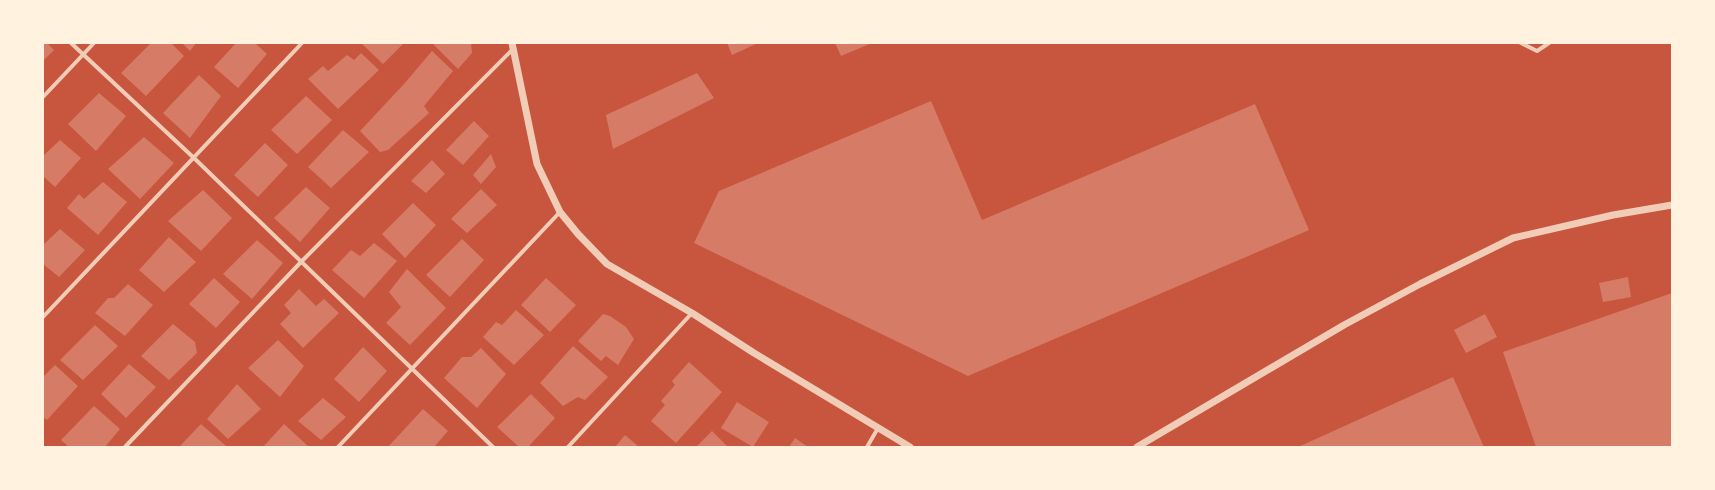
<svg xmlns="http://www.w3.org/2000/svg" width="1715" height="490" viewBox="0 0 1715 490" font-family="'Fira Sans',sans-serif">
	<rect width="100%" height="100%" fill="#c8553d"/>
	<path fill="#d67c66" d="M43,43H47L54,50L43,61Z
		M151,43H171L184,56L146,96L121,73Z
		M182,43H196L190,51Z
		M236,43H255L267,54L238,88L214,67Z
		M361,43H404L383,64Z
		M432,43H471L472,53L458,69Z
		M727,43H758L732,55Z
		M835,43H872L841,56Z
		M432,51L453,71L424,106L429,113L388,150L380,152L360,131L404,84Z
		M361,53L379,70L338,109L308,79L323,66L328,71L347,55L354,60Z
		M697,73L714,98L613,149L606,115Z
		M199,75L221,96L190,138L163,113Z
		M99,93L126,116L96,151L68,124Z
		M306,96L332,120L297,154L271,130Z
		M931,101L982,220L1255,104L1309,230L968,376L694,243L719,191Z
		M474,121L489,136L463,165L446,150Z
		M343,130L369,152L331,188L308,167Z
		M144,137L174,163L140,199L108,169Z
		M60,140L81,158L55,187L43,176V156Z
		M265,143L288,165L258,197L234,175Z
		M491,154L496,167L481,184L473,175Z
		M432,160L445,174L426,193L411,181Z
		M103,182L127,202L98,235L67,208L79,194L84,199Z
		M306,187L330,208L300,242L274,218Z
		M481,189L497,205L467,233L451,219Z
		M203,190L232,218L201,251L168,221Z
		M413,203L436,225L405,258L382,234Z
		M60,229L85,250L59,277L43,264V245Z
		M169,237L196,262L164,292L139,270Z
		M462,239L484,260L450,297L426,275Z
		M257,240L283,263L252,299L223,274Z
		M374,243L397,261L364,298L332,270L351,250L360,256Z
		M407,269L446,308L410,345L386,323L401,307L389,292Z
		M1628,277L1631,297L1603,302L1599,283Z
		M214,278L240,302L216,328L189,304Z
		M546,278L576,305L550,332L521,305Z
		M128,284L153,305L125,336L95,313L108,298H114Z
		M299,289L316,306L324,299L339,313L303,348L280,324L291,313L284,305Z
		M1672,293V447H1536L1503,352Z
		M516,310L544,335L514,365L483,337L496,322L502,325Z
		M603,314L610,316L626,327L634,339L618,365L606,356L601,361L578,341Z
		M1485,314L1497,337L1466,353L1454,330Z
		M173,324L195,342L197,353L169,380L141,356Z
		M95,325L118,346L83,380L60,360Z
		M278,340L304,366L280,397L248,368Z
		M573,346L608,377L585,400L578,397L563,406L540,383Z
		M363,347L387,371L359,402L334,379Z
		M481,348L506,374L477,408L444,378L462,357H471Z
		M689,362L722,392L676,443L651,421L665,405L661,401L675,385L672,381Z
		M129,364L156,387L126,418L101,394Z
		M55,365L78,386L47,420L43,417V377Z
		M1453,377L1484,447H1298Z
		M237,384L261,409L228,439L207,419Z
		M531,394L555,418L528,447H519L497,427Z
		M323,398L346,417L321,440L298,421Z
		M737,402L769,422L753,447L721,428Z
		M94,406L120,429L105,447H69L61,440Z
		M423,409L448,431L434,447H388Z
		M201,424L226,446L225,447H179Z
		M284,424L309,447H263Z
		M712,431L728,447H696Z
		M625,435L639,447H615Z
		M795,438L808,447H789Z"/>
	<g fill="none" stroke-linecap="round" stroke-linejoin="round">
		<path stroke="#f1ccb7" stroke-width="4" d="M71,43L194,158L493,447
			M1521,43L1537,51L1549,43
			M43,97L94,43
			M43,317L302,43
			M125,447L301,262L513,49
			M338,447L560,212
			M568,447L692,313
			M867,447L878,428"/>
		<path stroke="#f1ccb7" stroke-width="7" d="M512,43L537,164L560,212L578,234L607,264L692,313L754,353L910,447
			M1137,447L1344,325L1420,284L1513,238L1613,215L1672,205"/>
	</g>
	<rect width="1715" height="490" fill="none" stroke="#fff3e0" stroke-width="88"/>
</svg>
